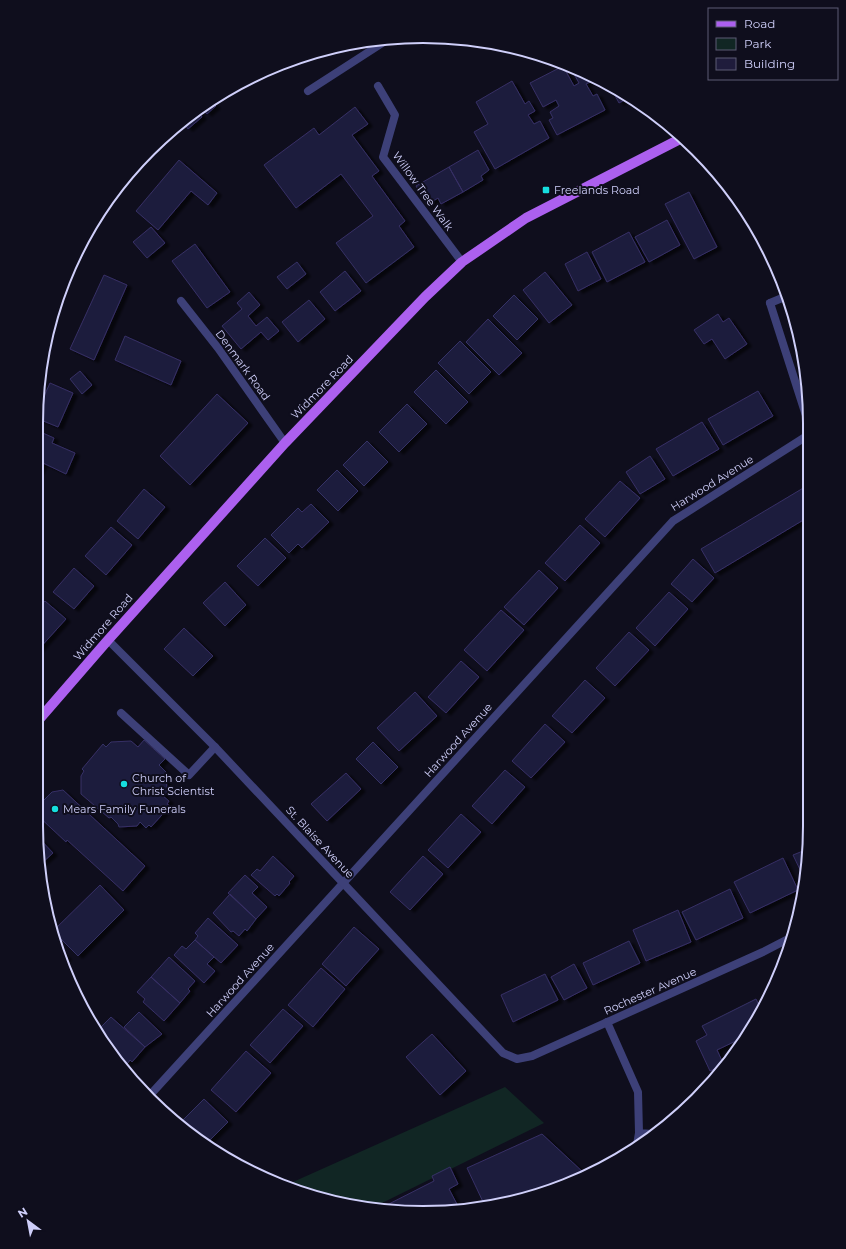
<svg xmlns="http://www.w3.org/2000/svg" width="846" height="1249" viewBox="0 0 846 1249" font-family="Montserrat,sans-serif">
	<defs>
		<filter id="shadow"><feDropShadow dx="4.5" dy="2.5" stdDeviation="1" flood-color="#0009"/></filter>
	</defs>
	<rect width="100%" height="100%" fill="#0f0e1d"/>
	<path fill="#112624" d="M505,1087L544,1123L374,1207L284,1186Z"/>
	<path fill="#1f1c3c" stroke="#363066" filter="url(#shadow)" d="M569,65L596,79L586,84L593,96L597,94L605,110L557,135L549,120L553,118L550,112L559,106L556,100L543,107L530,83L563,66L574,86L579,83Z
		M512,81L525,104L529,101L535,111L528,115L534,124L540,121L549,138L495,169L474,132L488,124L476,102Z
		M610,86L630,97L619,103Z
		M210,100L216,106L207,114L201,107Z
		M355,107L368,124L352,135L379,171L372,176L405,221L399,226L414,247L366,283L336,243L373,216L341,174L296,208L264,165L314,128L319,135Z
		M197,110L202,117L188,129L183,122Z
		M478,150L489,170L481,176L483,180L463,192L449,167Z
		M179,160L217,193L208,205L191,191L158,230L136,211Z
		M449,167L463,192L441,204L438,198L427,205L416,186Z
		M689,192L717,247L694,259L665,204Z
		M667,220L680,245L649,262L635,237Z
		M151,227L165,243L147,258L133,242Z
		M629,232L645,262L607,282L592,252Z
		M195,244L230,292L207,308L172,261Z
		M587,252L601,279L578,291L565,264Z
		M297,262L306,274L287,289L277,277Z
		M345,271L361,291L335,311L320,292Z
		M545,272L572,305L549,323L523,290Z
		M104,275L127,285L94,360L70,349Z
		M249,292L260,305L248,316L256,326L267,317L279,331L268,340L261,332L241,349L222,326L242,309L237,303Z
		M514,295L538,319L517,340L493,316Z
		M309,300L325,319L298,342L282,322Z
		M718,314L723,322L729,318L747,344L725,359L712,339L704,344L694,330Z
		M488,319L522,353L499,375L466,342Z
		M125,336L181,361L171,385L115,360Z
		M460,341L491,372L469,394L438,363Z
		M436,370L468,402L446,424L414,392Z
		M80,371L92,385L82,394L70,379Z
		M50,383L73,393L58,427L36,418L37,412Z
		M758,391L773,416L723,445L708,419Z
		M217,394L248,423L190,485L160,456Z
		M407,404L427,424L399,452L379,432Z
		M702,422L719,449L673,476L656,449Z
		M36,430L54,438L52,443L75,453L66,474L43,463L39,472L36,471Z
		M367,441L388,462L364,486L343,465Z
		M650,456L665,479L640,494L626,472Z
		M337,470L358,491L338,511L317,490Z
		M620,481L640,498L605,537L585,519Z
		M805,487L810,496V516L715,573L701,549Z
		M144,489L165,507L138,539L117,521Z
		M311,504L329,522L302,548L298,544L289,553L271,535L298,508L302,512Z
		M580,525L600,543L565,581L545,563Z
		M111,527L132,545L106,575L85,556Z
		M265,538L286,558L258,586L237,566Z
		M693,559L714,578L692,602L671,584Z
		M74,568L94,586L74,609L53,592Z
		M539,570L558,588L524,625L504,607Z
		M225,582L246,605L225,626L203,603Z
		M669,592L688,609L655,646L636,628Z
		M45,601L66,619L38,650L36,648V611Z
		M501,610L524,630L487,671L464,650Z
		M184,628L213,656L193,676L164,649Z
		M629,632L649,650L615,686L596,668Z
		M461,661L479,677L446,713L428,697Z
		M585,680L605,698L572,733L552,716Z
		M415,692L437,716L399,751L377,728Z
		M545,724L565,742L531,778L512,761Z
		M144,740L165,759L159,765L166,772L167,792L163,796L169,801L167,804L170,806L151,827L149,825L146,828L140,822L137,826L119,827L118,824L111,817L109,818L81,794V776L84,771L82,769L103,744L106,747L111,742L131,741L138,747Z
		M373,742L398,767L381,784L356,759Z
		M505,770L525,787L492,824L472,806Z
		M346,773L361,789L327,821L311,804Z
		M63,790L145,866L123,891L67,840L66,842L36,814V808L52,792Z
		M461,814L481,832L448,868L428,850Z
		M38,837L53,853L42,863Z
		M808,849L805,880L793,855Z
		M273,856L294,876L289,882L290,883L279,896L277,894L275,896L251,875L257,869L260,871Z
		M423,856L443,874L410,910L390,892Z
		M783,858L798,890L750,913L734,882Z
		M245,875L258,887L252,893L267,907L256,919L228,893Z
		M100,885L124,910L78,956L53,931Z
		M730,889L743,918L696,940L682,912Z
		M230,894L256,919L247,931L245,929L239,936L233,931L231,932L213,913Z
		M678,910L691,942L646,961L633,930Z
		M208,918L238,945L221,963L195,940L198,936L195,933Z
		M354,927L379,949L346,986L322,964Z
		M195,940L214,957L207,964L215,971L204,983L174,955L182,946L186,949Z
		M629,941L640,963L593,985L583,963Z
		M56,948L67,957L63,963L56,950Z
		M169,957L195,981L188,989L190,991L180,1003L151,977Z
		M574,964L587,988L564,1000L551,977Z
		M321,968L345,989L313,1027L288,1005Z
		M545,974L558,1000L513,1022L501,995Z
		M151,977L180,1003L164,1021L143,1002L145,999L137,992Z
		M756,999L761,1009L740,1039L717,1050L723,1063L721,1066L710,1071L696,1041L707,1035L702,1026Z
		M283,1009L303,1026L270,1063L250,1045Z
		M139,1012L162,1034L145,1047L124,1027Z
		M111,1017L145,1047L132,1062L130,1060L127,1064L107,1046L110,1043L97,1031Z
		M432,1034L466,1071L440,1095L406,1057Z
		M246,1051L271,1073L236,1112L211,1090Z
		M204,1099L228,1122L206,1144L187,1133L179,1124Z
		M542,1134L584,1173L499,1206H485L467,1168Z
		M450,1167L458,1184L449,1189L459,1208L397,1212L381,1208L434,1181L432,1176Z"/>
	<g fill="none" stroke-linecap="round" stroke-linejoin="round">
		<path stroke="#3d4078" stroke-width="8" d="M308,91L387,40
			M770,303L787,296
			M121,713L189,775L215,747
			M607,1022L638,1092L639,1133
			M637,1145L639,1133L652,1134"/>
		<path stroke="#3d4078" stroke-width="8" d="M378,86L395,115L383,157L462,262
			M69,273L80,246
			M181,301L218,348L285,443
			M770,303L810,428
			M151,1094L673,521L810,434"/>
		<path stroke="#3d4078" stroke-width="8" d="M108,640L215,747L503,1053L517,1059L532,1056L763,952L790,938"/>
		<path stroke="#ac60ef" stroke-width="10" d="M36,723L108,640L285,443L425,297L462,262L526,218L682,138"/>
	</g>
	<g fill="#16dedf" stroke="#0f0e1d" stroke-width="1.5">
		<rect x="542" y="186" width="8" height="8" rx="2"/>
		<circle cx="124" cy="784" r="4"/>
		<circle cx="55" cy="809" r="4"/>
	</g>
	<g text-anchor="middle" stroke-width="4" stroke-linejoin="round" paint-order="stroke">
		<g font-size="11" fill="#cfcffa" stroke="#0f0e1d" text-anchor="start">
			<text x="554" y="194">Freelands Road</text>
			<text x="132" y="782">Church of<tspan x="132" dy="13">Christ Scientist</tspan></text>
			<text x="63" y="813">Mears Family Funerals</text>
		</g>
		<g font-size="11" fill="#cfcffa" stroke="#0f0e1d">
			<text transform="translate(423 191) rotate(54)" y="4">Willow Tree Walk</text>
			<text transform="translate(243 365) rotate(54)" y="4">Denmark Road</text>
			<text transform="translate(322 387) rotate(-46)" y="4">Widmore Road</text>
			<text transform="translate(712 483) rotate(-32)" y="4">Harwood Avenue</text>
			<text transform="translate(103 627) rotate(-49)" y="4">Widmore Road</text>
			<text transform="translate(458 740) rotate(-48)" y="4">Harwood Avenue</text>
			<text transform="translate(320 842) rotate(47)" y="4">St. Blaise Avenue</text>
			<text transform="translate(240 980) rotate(-48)" y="4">Harwood Avenue</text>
			<text transform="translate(650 991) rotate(-24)" y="4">Rochester Avenue</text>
		</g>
	</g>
	<path d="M0 0H846V1249H0ZM423 43H423A380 380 0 0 1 803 423V826A380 380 0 0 1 423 1206H423A380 380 0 0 1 43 826V423A380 380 0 0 1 423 43Z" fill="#0f0e1d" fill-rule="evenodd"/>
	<path fill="none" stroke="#cfcffa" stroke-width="2" d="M423 43H423A380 380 0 0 1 803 423V826A380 380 0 0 1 423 1206H423A380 380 0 0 1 43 826V423A380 380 0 0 1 423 43Z"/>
	<rect x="708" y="8" width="130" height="72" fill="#0f0e1d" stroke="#5c5b75"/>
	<rect x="716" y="21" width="20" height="6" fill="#ac60ef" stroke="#5c5b75"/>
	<text x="744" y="28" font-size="12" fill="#cfcffa">Road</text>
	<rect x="716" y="38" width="20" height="12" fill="#112624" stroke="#5c5b75"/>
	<text x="744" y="48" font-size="12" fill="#cfcffa">Park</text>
	<rect x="716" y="58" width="20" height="12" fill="#1f1c3c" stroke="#5c5b75"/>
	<text x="744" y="68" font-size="12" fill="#cfcffa">Building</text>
	<g transform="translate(28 1221) rotate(328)" stroke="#0f0e1d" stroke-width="3" paint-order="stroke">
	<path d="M0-3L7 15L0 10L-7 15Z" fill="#cfcffa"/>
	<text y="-6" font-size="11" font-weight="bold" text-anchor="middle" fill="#cfcffa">N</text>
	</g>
</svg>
